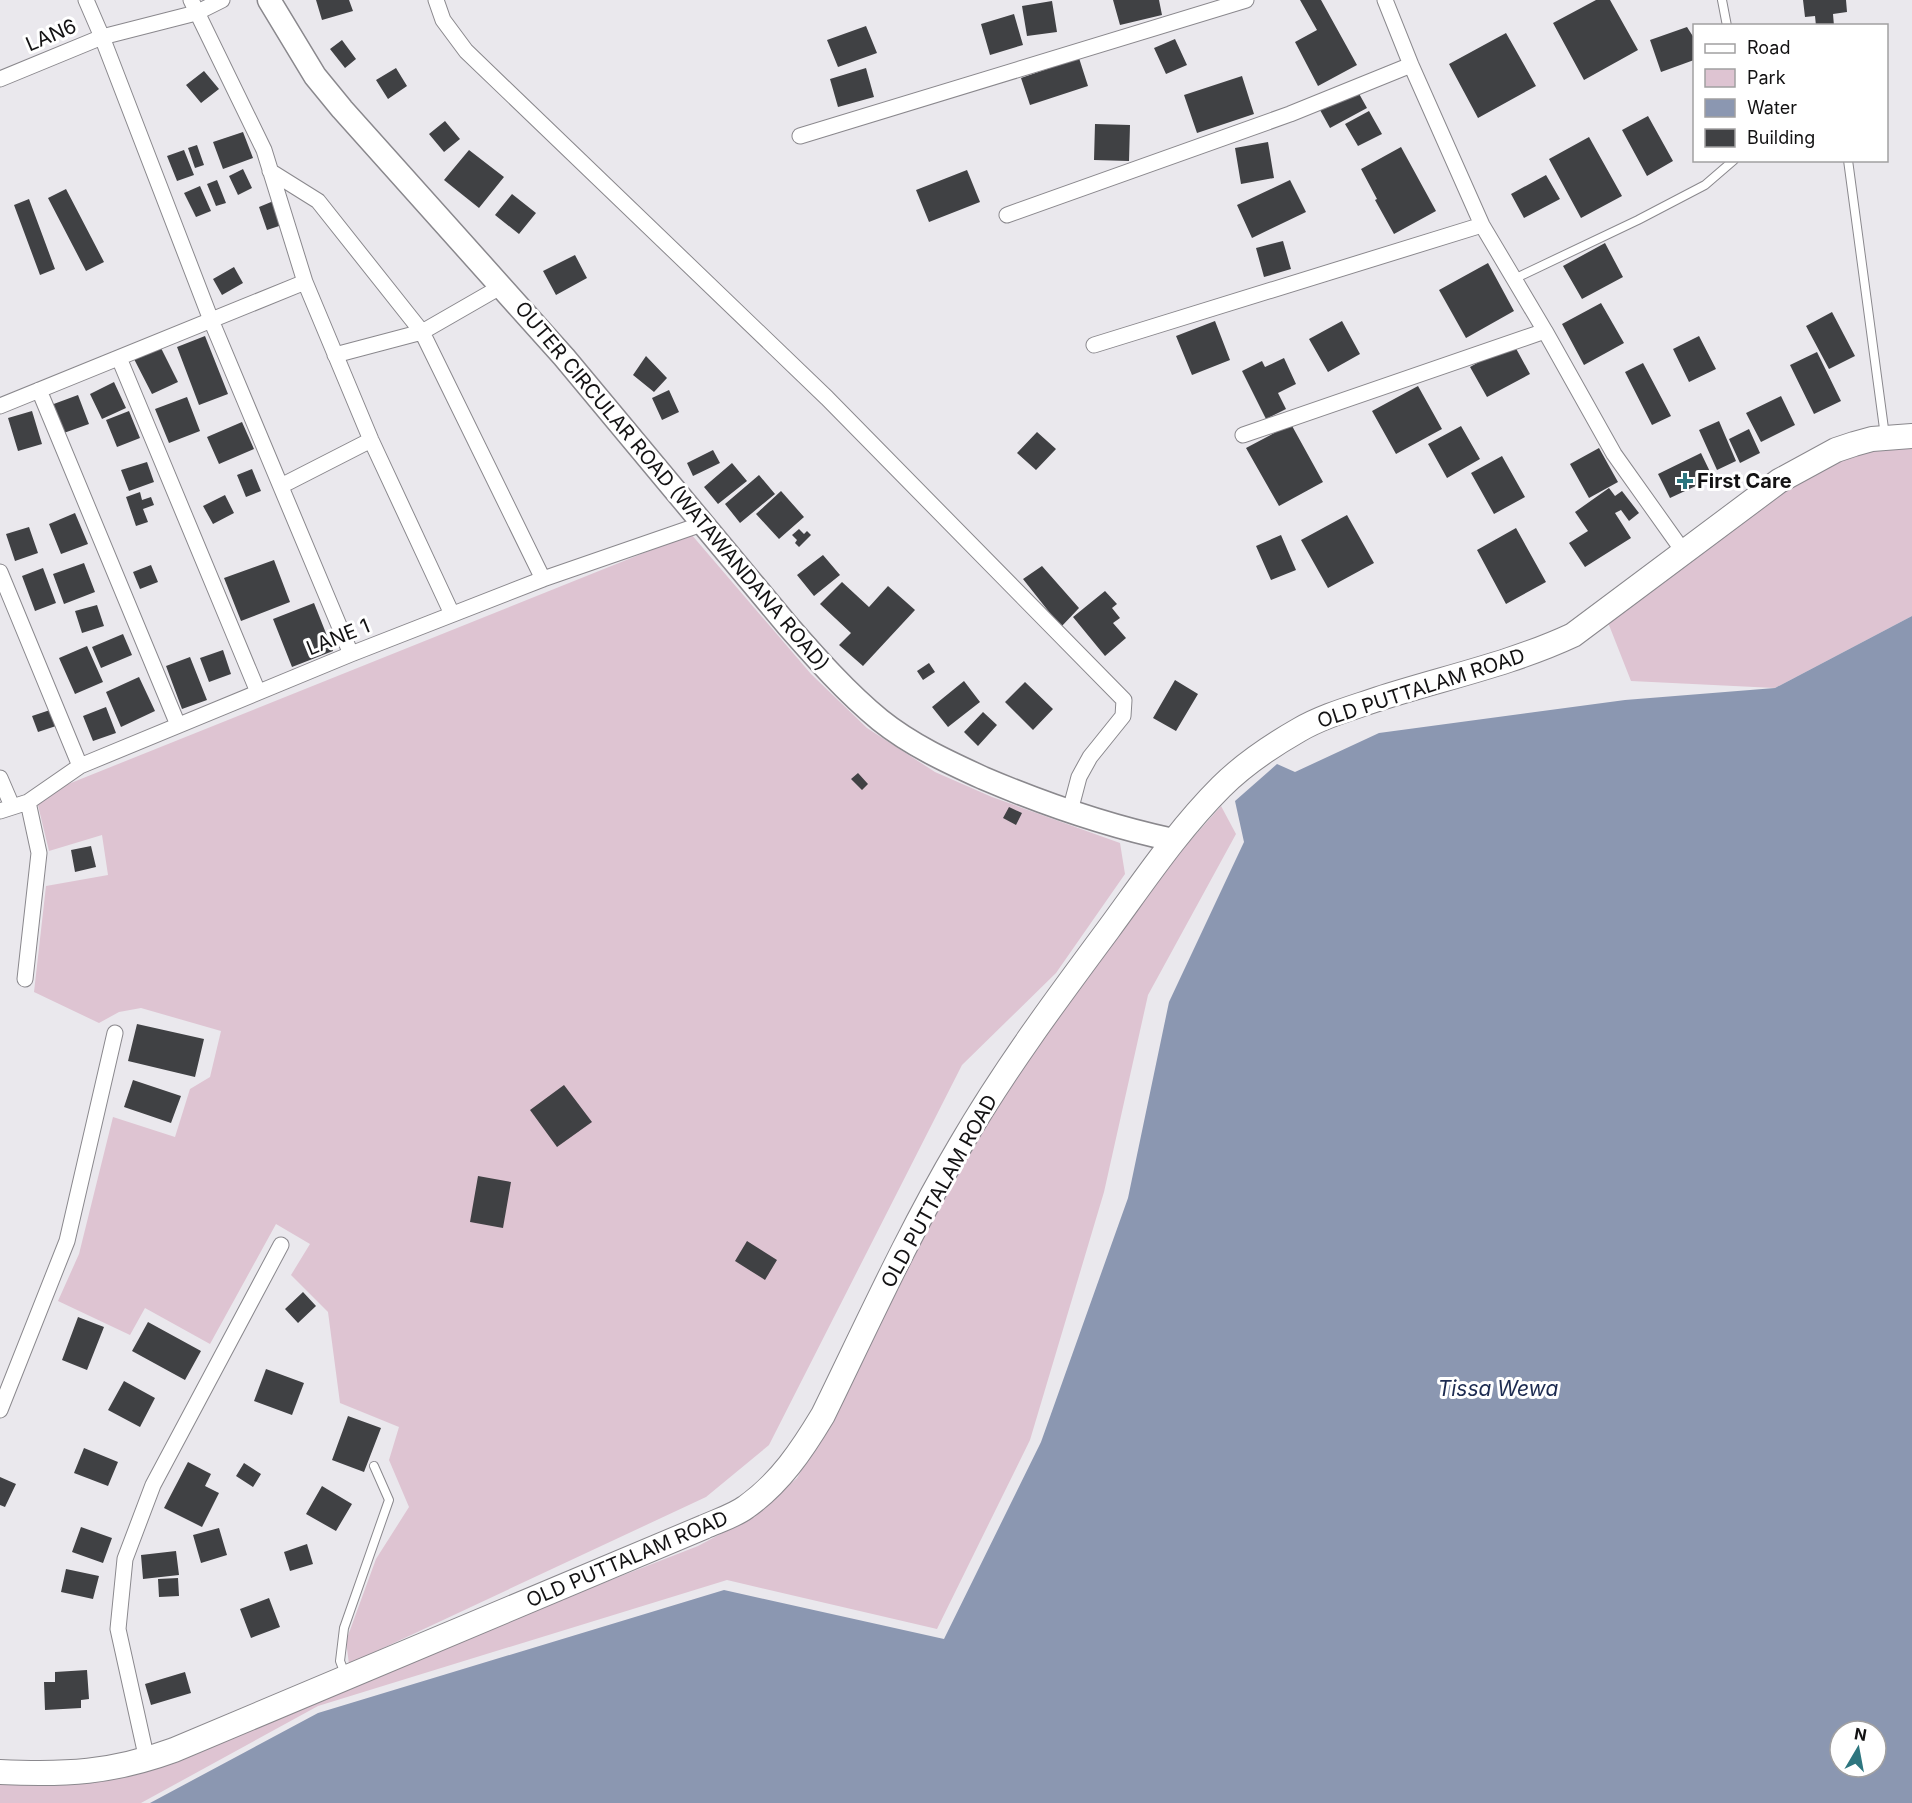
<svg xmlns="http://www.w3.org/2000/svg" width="1912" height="1803" viewBox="0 0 1912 1803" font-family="Inter,sans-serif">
	<rect width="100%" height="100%" fill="#eae8ed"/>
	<path fill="#dec4d2" d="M1912,444V616L1775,688L1631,681L1607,620L1690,556L1836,457Z
		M691,534L811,674L867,728L935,772L992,797L1120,843L1125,874L1056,973L962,1065L769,1445L706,1497L349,1664L346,1641L376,1559L409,1507L389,1460L399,1427L340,1403L328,1312L291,1275L310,1244L276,1224L210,1344L145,1308L130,1335L58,1301L79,1254L113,1117L175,1137L190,1089L210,1077L221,1031L141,1008L119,1012L99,1023L34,992L46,886L108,875L102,835L49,851L36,797Z
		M1221,806L1236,834L1148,995L1104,1192L1030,1440L937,1629L727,1580L318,1706L141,1803H0V1780L69,1781L575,1594L698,1546L754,1516L797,1478L837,1410L898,1289L957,1166L1053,1025L1181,851Z"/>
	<path fill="#8b97b1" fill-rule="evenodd" d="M1912,616V1803H150L318,1713L724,1590L944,1639L1041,1442L1128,1198L1169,1002L1244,842L1235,801L1277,764L1295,772L1379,733L1625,700L1775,688ZM1840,1731H1876V1767H1840Z"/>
	<path fill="#404144" d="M316,0H349L353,11L322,20Z
		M1113,0H1159L1162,15L1120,25Z
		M1300,0H1321L1357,65L1318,86L1295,42L1317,30Z
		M1596,0H1610L1638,50L1584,80L1553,23Z
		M1803,0H1846L1847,12L1833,14L1834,26H1816L1815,16L1805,17Z
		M1052,1L1057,32L1027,36L1022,6Z
		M1014,14L1023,45L990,55L981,24Z
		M866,26L877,53L838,67L827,40Z
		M1687,27L1694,38V60L1661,72L1650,40Z
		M1506,33L1536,86L1478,118L1449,64Z
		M1175,39L1187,65L1166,74L1154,48Z
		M342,40L356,59L345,68L330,49Z
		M1079,58L1088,86L1030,105L1021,78Z
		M396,68L407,86L388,99L376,80Z
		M866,68L874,97L838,107L830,79Z
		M204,71L219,89L201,103L186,85Z
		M1242,76L1254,114L1197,133L1184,95Z
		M1357,90L1367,108L1330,128L1320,110Z
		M1369,111L1382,134L1358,146L1345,124Z
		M1648,116L1673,161L1647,176L1622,130Z
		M445,121L460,139L444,152L429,134Z
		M1095,124L1130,125L1129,161L1094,160Z
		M243,132L253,158L223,169L213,142Z
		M1589,137L1622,196L1581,218L1549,159Z
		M1268,142L1274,178L1241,184L1235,148Z
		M197,145L204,165L195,168L188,148Z
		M1401,147L1436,211L1394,234L1375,200L1377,199L1361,169Z
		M184,150L194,175L177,181L167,156Z
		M469,150L504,177L479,208L444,180Z
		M243,169L252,188L238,195L229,176Z
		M967,170L980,202L929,222L916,190Z
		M1546,175L1560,199L1524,218L1511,194Z
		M217,180L226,203L216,206L207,184Z
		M1290,180L1306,212L1252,238L1237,205Z
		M200,186L211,211L196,217L184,193Z
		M66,189L104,262L86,271L48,198Z
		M512,194L536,213L519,234L495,215Z
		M29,199L55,269L40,275L14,205Z
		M276,200L285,224L267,230L259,207Z
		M1283,241L1291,269L1264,277L1256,248Z
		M1605,243L1623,277L1582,299L1563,266Z
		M575,255L587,278L556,295L543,271Z
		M1488,263L1514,311L1466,338L1439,290Z
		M234,267L243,283L222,295L213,279Z
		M1601,303L1624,343L1584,365L1562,324Z
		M1832,312L1855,356L1829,369L1806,326Z
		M1215,321L1230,360L1192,375L1176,336Z
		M1342,321L1360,354L1328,372L1309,339Z
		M205,336L228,394L199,405L177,347Z
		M1699,336L1716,369L1689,382L1673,349Z
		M1513,343L1530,374L1487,397L1470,367Z
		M160,346L178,382L152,394L134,359Z
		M1817,352L1841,401L1814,414L1790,365Z
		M646,356L667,378L654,392L633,375Z
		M1284,358L1296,384L1278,393L1286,409L1266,419L1242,371L1262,361L1265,367Z
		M1643,363L1671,416L1652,425L1625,372Z
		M114,382L126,408L102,419L90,394Z
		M1418,386L1442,429L1396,454L1372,411Z
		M669,390L679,412L662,420L652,398Z
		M78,395L89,424L61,434L51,405Z
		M1781,396L1795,425L1761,442L1746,413Z
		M187,397L200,431L169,443L155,409Z
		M32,411L42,444L18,451L8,418Z
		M129,411L140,438L117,447L106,420Z
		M1719,421L1736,461L1717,470L1699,430Z
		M242,422L254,449L219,464L207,437Z
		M1291,424L1323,482L1279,506L1246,448Z
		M1461,426L1480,459L1447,478L1428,444Z
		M1749,429L1760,453L1740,463L1729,439Z
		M1037,432L1056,449L1036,470L1017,453Z
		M1599,448L1618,482L1589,498L1570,464Z
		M713,450L720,463L693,476L687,463Z
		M1701,453L1713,478L1670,498L1658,474Z
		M1502,456L1525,497L1494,514L1471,473Z
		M147,462L154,482L129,491L121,470Z
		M732,463L747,481L718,504L704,487Z
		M252,469L261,491L246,497L237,475Z
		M759,475L775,494L740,523L725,504Z
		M1609,488L1615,496L1622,491L1639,513L1629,521L1621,510L1615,513L1631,538L1585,567L1569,543L1588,531L1575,512Z
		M781,491L804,517L779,539L756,514Z
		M140,492L142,500L151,497L154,505L143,509L148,522L136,526L126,497Z
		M225,495L234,513L213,524L203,506Z
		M75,513L88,544L61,554L49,524Z
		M1347,515L1374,563L1328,588L1301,540Z
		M29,527L38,553L15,561L6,534Z
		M1516,528L1546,582L1506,604L1477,550Z
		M799,529L804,534L807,531L811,535L799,547L795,543L797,540L792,535Z
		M1281,535L1296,570L1271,580L1256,546Z
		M823,555L840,575L814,596L797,575Z
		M274,560L290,602L241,621L224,578Z
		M84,563L95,592L64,604L53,574Z
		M151,565L158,582L140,589L133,572Z
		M1042,566L1079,608L1061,627L1023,579Z
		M43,568L56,603L35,611L22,576Z
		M842,582L869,607L888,586L915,610L863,666L839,645L851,633L820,604Z
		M1105,591L1117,604L1112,608L1120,618L1113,623L1126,638L1105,656L1073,617Z
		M314,603L333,651L292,667L273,619Z
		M97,605L104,626L82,633L75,611Z
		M123,634L132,655L101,668L92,647Z
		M87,646L103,682L75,694L59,658Z
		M223,650L231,674L209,682L200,658Z
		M190,657L207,700L182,709L166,666Z
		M929,663L935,672L923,680L917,671Z
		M139,677L155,711L121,727L106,692Z
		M1175,680L1198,694L1176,731L1153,718Z
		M964,681L980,702L948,727L932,707Z
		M1025,682L1053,709L1033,730L1005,702Z
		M106,707L116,733L93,741L83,716Z
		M50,710L56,726L38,732L32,716Z
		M983,712L997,725L978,746L964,732Z
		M858,773L868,784L862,790L851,779Z
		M1009,807L1022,813L1016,825L1003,818Z
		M91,846L96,867L75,872L71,850Z
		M137,1024L204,1039L195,1077L128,1061Z
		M133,1080L181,1096L171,1123L124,1107Z
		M564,1085L592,1122L557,1147L530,1110Z
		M478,1176L511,1182L503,1228L470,1222Z
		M747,1241L777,1260L765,1280L735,1261Z
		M303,1292L316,1306L298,1323L285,1309Z
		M78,1317L104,1327L87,1370L62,1360Z
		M148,1322L201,1351L185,1380L132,1351Z
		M266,1369L304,1383L292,1415L254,1401Z
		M124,1381L155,1398L140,1427L108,1410Z
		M348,1416L381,1428L364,1472L332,1460Z
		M84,1448L118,1462L108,1486L74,1473Z
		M188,1462L211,1474L205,1486L219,1493L202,1527L164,1508Z
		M244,1463L261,1474L253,1487L236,1476Z
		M0,1477L16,1484L5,1507L0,1505Z
		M322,1486L352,1504L336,1531L306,1514Z
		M81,1527L112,1538L103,1563L72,1552Z
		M219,1528L227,1555L201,1563L193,1535Z
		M307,1544L313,1564L290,1571L284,1552Z
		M176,1551L179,1575L143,1579L141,1555Z
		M66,1569L99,1576L93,1599L61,1592Z
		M178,1578L179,1596L159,1597L158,1579Z
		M269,1598L280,1627L251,1638L240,1609Z
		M87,1670L89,1699L81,1700V1708L45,1710L44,1682H55V1672Z
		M185,1672L191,1693L151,1705L145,1684Z"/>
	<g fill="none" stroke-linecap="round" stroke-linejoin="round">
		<g stroke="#8a888d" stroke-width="10">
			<path id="service" d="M1722,0L1727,26
				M1848,160L1885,436
				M1514,279L1638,220L1705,185L1734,160
				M345,1674L340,1661L344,1628L389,1500L374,1466"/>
		</g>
		<g stroke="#8a888d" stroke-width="17">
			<path id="minor" d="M86,0L102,37L211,320L351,654
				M191,0L264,150L305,282L371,440L452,614
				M436,0L443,20L466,51L827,398L1124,700L1123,716L1090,757L1079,777L1070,811
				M1385,0L1411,65L1482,225L1545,331L1614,454L1683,551
				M0,79L102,37L196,13L222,0
				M800,136L1246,0
				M270,171L318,201L422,332L543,579
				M1007,215L1290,114L1411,65
				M1094,345L1482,225
				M335,355L422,332L502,286
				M119,358L258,692
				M39,390L178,725
				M0,406L305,282
				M1243,435L1545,331
				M281,486L371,440
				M0,572L80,766
				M0,778L12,806
				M0,811L28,802L80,766L351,654L543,579L702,524
				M25,979L39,853L28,802
				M0,1410L67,1241L115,1033
				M147,1760L118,1629L125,1559L153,1485L281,1245"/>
		</g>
		<g stroke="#8a888d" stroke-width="25">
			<path id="secondary" d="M269,0L315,76L342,109L564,357L788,626C817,659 846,692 880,720C911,745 948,762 983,778C1044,804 1108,826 1173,840"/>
		</g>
		<g stroke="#8a888d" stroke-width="26">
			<path id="primary" d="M0,1772C66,1775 111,1773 174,1750L704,1527C717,1521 734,1516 746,1507C780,1483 802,1450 823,1415C867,1325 909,1232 960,1146C1004,1070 1056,1000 1108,930C1144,881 1178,830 1221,787C1244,764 1271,746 1299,730C1323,716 1352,708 1378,699C1443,678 1511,664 1573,635L1779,481L1836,450L1854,444L1872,439L1912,436"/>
		</g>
		<use href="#service" stroke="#fff" stroke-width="8"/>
		<use href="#minor" stroke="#fff" stroke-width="15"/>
		<use href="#secondary" stroke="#fff" stroke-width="22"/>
		<use href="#primary" stroke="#fff" stroke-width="24"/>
	</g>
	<path fill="#2e767f" stroke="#fff" stroke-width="2" d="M1682 472h6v6h6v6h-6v6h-6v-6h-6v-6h6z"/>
	<g text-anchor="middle" stroke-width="6" stroke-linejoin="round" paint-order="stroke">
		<g font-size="20" fill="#131213" stroke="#fff">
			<text transform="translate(51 35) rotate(-23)" y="7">LAN6</text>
			<text transform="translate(672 486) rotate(50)" y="7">OUTER CIRCULAR ROAD (WATAWANDANA ROAD)</text>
			<text transform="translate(338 637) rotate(-22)" y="7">LANE 1</text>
			<text transform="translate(1421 688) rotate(-18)" y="7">OLD PUTTALAM ROAD</text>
			<text transform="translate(939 1191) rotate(-61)" y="7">OLD PUTTALAM ROAD</text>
			<text transform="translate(627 1559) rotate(-23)" y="7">OLD PUTTALAM ROAD</text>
		</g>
		<g font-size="20" font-weight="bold" fill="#131213" stroke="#fff" text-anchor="start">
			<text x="1697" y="488">First Care</text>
		</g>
		<g font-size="21" font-style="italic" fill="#1d2c51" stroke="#fff">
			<text x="1498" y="1396">Tissa Wewa</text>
		</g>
	</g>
	<rect x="1693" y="24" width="195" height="138" fill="#ffffff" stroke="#a1a0a1" stroke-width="1.5"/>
	<rect x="1705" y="44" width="30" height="9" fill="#ffffff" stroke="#a1a0a1" stroke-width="1.5"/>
	<text x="1747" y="54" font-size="18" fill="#131213">Road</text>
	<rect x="1705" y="69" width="30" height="18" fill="#dec4d2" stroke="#a1a0a1" stroke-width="1.5"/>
	<text x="1747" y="84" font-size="18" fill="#131213">Park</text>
	<rect x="1705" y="99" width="30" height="18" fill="#8b97b1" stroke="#a1a0a1" stroke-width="1.5"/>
	<text x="1747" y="114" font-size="18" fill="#131213">Water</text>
	<rect x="1705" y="129" width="30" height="18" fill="#404144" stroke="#a1a0a1" stroke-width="1.5"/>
	<text x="1747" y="144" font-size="18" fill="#131213">Building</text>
	<g transform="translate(1858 1749) rotate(10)"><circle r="28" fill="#ffffff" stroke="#a1a0a1" stroke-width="1.5"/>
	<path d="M0-4.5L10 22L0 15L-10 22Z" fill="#2e767f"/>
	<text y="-9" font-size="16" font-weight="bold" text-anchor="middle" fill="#131213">N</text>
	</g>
</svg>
